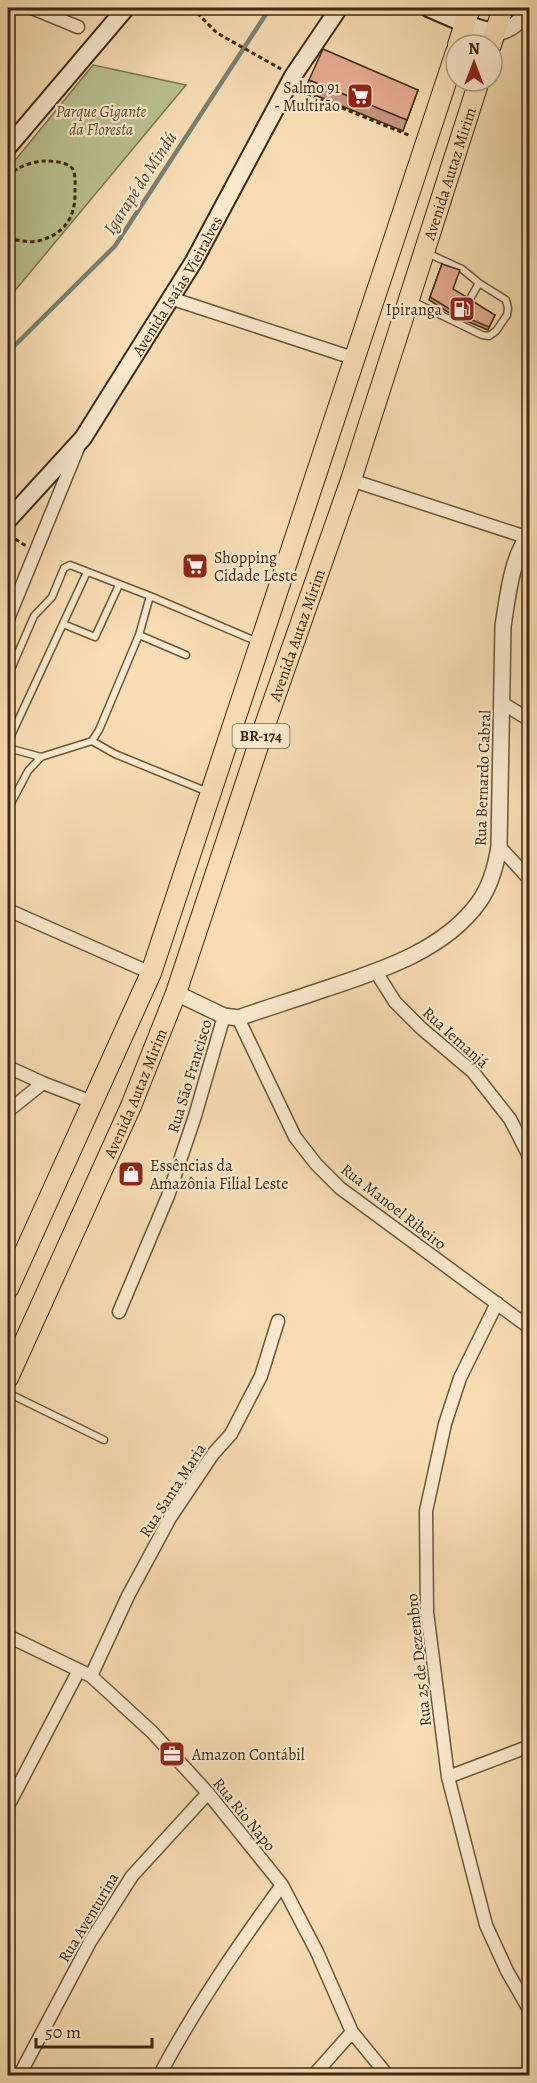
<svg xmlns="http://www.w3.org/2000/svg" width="537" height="2083" viewBox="0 0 537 2083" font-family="Alegreya,serif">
	<rect width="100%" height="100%" fill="#f8ddb4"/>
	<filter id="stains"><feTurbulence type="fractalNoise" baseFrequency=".00333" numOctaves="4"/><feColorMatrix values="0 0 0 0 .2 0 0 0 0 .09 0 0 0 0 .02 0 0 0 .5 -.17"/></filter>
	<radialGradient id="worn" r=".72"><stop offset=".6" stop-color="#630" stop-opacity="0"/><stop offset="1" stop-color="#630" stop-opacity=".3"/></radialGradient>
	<path fill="#bac290" stroke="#7c7651" stroke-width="1.5" d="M93,65L186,85L8,299V169Z"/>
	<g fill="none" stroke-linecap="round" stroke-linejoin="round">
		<path stroke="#788173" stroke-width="4.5" d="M8,352L115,246L270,8"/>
		<g stroke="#6c563a" stroke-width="9">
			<path id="service" d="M412,301L482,335L489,336L496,331L507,315L508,308L506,300L479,283L462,269L427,253
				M457,322L479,283
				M150,596L139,635L186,655
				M63,624L95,637L119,585
				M139,635L99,730L92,741L115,754L208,792
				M8,676L34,616L52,597L64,568L70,565L150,596L258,642
				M8,742L87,572
				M8,748L41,757
				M8,809L28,771L41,757L92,741
				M8,1393L104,1440"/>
		</g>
		<g stroke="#6c563a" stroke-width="15">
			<path id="minor" d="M32,8L78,27
				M170,298L353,358
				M351,480L526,537
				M8,619L78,448
				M502,703L530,720
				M499,846L530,880
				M8,910L151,973
				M376,972L395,1002L421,1028L473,1072L510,1119L530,1158
				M238,1018L295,1137L316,1164L340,1188L530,1328
				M8,1067L43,1083L92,1102
				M8,1111L43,1083
				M497,1303L460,1378L445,1424L426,1511L427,1612L448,1777L486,1925L507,1971L530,2011
				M119,1312L168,1196L195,1116L224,1016
				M8,1636L91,1676L152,1732L208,1793L282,1885L317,1952L352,2032L388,2076
				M91,1676L128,1596L170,1518L213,1454L231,1434L261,1376L278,1321
				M448,1777L530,1746
				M8,1806L79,1670
				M19,2076L90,1942L132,1876L208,1793
				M159,2076C195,2008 237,1947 282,1885
				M313,2076L352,2032"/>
		</g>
		<g stroke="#6c563a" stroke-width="18">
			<path id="tertiary" d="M495,33C512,31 520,21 530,8
				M176,993L224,1016L238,1018C267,1008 296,999 325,989C379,971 444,951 479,902C491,885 496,866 499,846L503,626C508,595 511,559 530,533"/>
		</g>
		<g stroke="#3d2912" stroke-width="20">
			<g id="secondary">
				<path d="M428,8L465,24L495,33"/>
				<path d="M8,147L126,8"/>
				<path id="s1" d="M8,520L83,438L194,261L293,76L339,8"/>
			</g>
		</g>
		<g stroke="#3d2912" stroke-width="22">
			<g id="primary">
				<path d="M458,45L470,8"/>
				<path d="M491,45L503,8"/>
				<path d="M8,1289L151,973L456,52"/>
				<path id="s2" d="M8,1378L131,1106L176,993L266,722L351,480L479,81"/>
			</g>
		</g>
		<path stroke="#3d2912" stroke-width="3" stroke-dasharray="4.5 3" stroke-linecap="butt" d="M192,8L217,33L281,69
			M300,91L411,136
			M8,238L10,239C19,240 29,243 38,241C65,234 76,217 75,190C75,184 76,173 72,168C66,162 53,161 45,161C36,161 17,166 12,174C5,185 8,226 10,239
			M9,535L26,546"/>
		<use href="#service" stroke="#fae9ce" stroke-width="6"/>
		<use href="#minor" stroke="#fae9ce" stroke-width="12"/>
		<use href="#tertiary" stroke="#fae9ce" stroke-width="15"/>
		<use href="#secondary" stroke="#fae9ce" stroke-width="16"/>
		<use href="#primary" stroke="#f8ddb4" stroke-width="20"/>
	</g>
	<path fill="#c69380" stroke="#3d2912" stroke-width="1.5" d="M309,80L418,90L403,131L305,91Z
		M442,264L453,289L464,299L454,316L429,300Z
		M495,315L488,330L464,320L465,317Z"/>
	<path fill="#e6ab95" stroke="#3d2912" stroke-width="1.5" d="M323,49L418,90L407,120L309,80Z
		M442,264L460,270L453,289L465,296L456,313L430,297Z
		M474,302L495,315L489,327L465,317Z"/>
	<defs>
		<g id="supermarket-square" transform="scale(1.35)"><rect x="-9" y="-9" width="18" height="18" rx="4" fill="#8f2418" stroke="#fae9ce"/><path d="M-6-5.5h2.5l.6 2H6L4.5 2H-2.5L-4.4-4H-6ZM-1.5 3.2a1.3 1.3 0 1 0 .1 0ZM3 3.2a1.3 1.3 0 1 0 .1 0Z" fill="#fff"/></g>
		<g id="fuel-square" transform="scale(1.35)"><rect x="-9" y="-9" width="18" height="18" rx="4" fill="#8f2418" stroke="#fae9ce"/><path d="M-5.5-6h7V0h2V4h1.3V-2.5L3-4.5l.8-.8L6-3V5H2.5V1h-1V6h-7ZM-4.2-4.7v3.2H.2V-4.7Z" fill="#fff"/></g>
		<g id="shop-square" transform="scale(1.35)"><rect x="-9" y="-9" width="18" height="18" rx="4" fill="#8f2418" stroke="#fae9ce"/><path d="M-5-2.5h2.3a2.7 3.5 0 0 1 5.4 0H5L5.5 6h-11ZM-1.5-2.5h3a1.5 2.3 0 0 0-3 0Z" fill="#fff"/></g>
		<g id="office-square" transform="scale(1.35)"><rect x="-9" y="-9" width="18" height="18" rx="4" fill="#8f2418" stroke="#fae9ce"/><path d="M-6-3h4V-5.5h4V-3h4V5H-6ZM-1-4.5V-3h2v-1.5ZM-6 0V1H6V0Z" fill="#fff"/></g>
	</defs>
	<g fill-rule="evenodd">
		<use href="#supermarket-square" x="360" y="96"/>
		<use href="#fuel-square" x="462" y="309"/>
		<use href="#supermarket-square" x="195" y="566"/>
		<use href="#shop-square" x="131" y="1174"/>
		<use href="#office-square" x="172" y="1754"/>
	</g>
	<g text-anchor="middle" stroke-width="4.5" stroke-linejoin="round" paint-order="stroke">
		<rect fill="#fae9ce" stroke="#76634a" stroke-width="1.5" x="232.5" y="724" width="57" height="24" rx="4.5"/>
		<g font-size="15" font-weight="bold" fill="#3d2912">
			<text x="261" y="741">BR-174</text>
		</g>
		<g font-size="16" fill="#3d2912" stroke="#fae9ce" text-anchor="start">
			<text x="340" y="93" text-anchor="end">Salmo 91<tspan x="340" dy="18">- Multirão</tspan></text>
			<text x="442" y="315" text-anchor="end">Ipiranga</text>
			<text x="214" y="563">Shopping<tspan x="214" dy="18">Cidade Leste</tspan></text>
			<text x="150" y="1171">Essências da<tspan x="150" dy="18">Amazônia Filial Leste</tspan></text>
			<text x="192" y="1760">Amazon Contábil</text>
		</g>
		<g font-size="16" font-style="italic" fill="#5c4f32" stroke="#fae9ce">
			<text x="101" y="117">Parque Gigante<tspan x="101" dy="18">da Floresta</tspan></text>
		</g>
		<g font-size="16" fill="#3d2912" stroke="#fae9ce">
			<text dy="6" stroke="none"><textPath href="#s2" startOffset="1284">Avenida Autaz Mirim</textPath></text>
			<text dy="6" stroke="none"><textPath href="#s1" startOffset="290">Avenida Isaías Vieiralves</textPath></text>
			<text dy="6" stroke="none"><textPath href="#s2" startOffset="798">Avenida Autaz Mirim</textPath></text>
			<text transform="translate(482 778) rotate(-88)" y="6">Rua Bernardo Cabral</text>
			<text transform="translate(456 1037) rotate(42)" y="6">Rua Iemanjá</text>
			<text transform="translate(189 1076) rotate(-73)" y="6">Rua São Francisco</text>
			<text dy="6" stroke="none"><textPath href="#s2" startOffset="312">Avenida Autaz Mirim</textPath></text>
			<text transform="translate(394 1206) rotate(38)" y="6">Rua Manoel Ribeiro</text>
			<text transform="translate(172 1490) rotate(-57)" y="6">Rua Santa Maria</text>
			<text transform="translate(418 1660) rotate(-96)" y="6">Rua 25 de Dezembro</text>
			<text transform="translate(245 1814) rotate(51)" y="6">Rua Rio Napo</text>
			<text transform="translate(88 1917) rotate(-59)" y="6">Rua Aventurina</text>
		</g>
		<g font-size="18" font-style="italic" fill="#564e3a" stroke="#fae9ce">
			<text transform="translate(140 183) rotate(-57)" y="6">Igarapé do Mindú</text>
		</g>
	</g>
	<rect width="537" height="2083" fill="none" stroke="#f8ddb4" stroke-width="30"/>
	<rect x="9" y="9" width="519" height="2065" fill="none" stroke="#3d2912" stroke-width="3"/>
	<rect x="15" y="15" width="507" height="2053" fill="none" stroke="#3d2912" stroke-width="1.5"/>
	<g transform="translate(474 63)"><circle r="28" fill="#fae9ce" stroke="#ae9c83" stroke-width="1.5"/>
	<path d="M0-4.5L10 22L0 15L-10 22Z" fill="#8f2418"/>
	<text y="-9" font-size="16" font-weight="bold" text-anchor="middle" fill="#3d2912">N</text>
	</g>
	<path d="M36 2038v9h116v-9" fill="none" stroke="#3d2912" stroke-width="3"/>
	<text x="45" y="2038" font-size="18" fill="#3d2912" stroke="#fae9ce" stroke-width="4.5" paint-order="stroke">50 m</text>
	<rect width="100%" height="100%" filter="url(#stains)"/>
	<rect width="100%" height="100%" fill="url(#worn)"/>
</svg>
